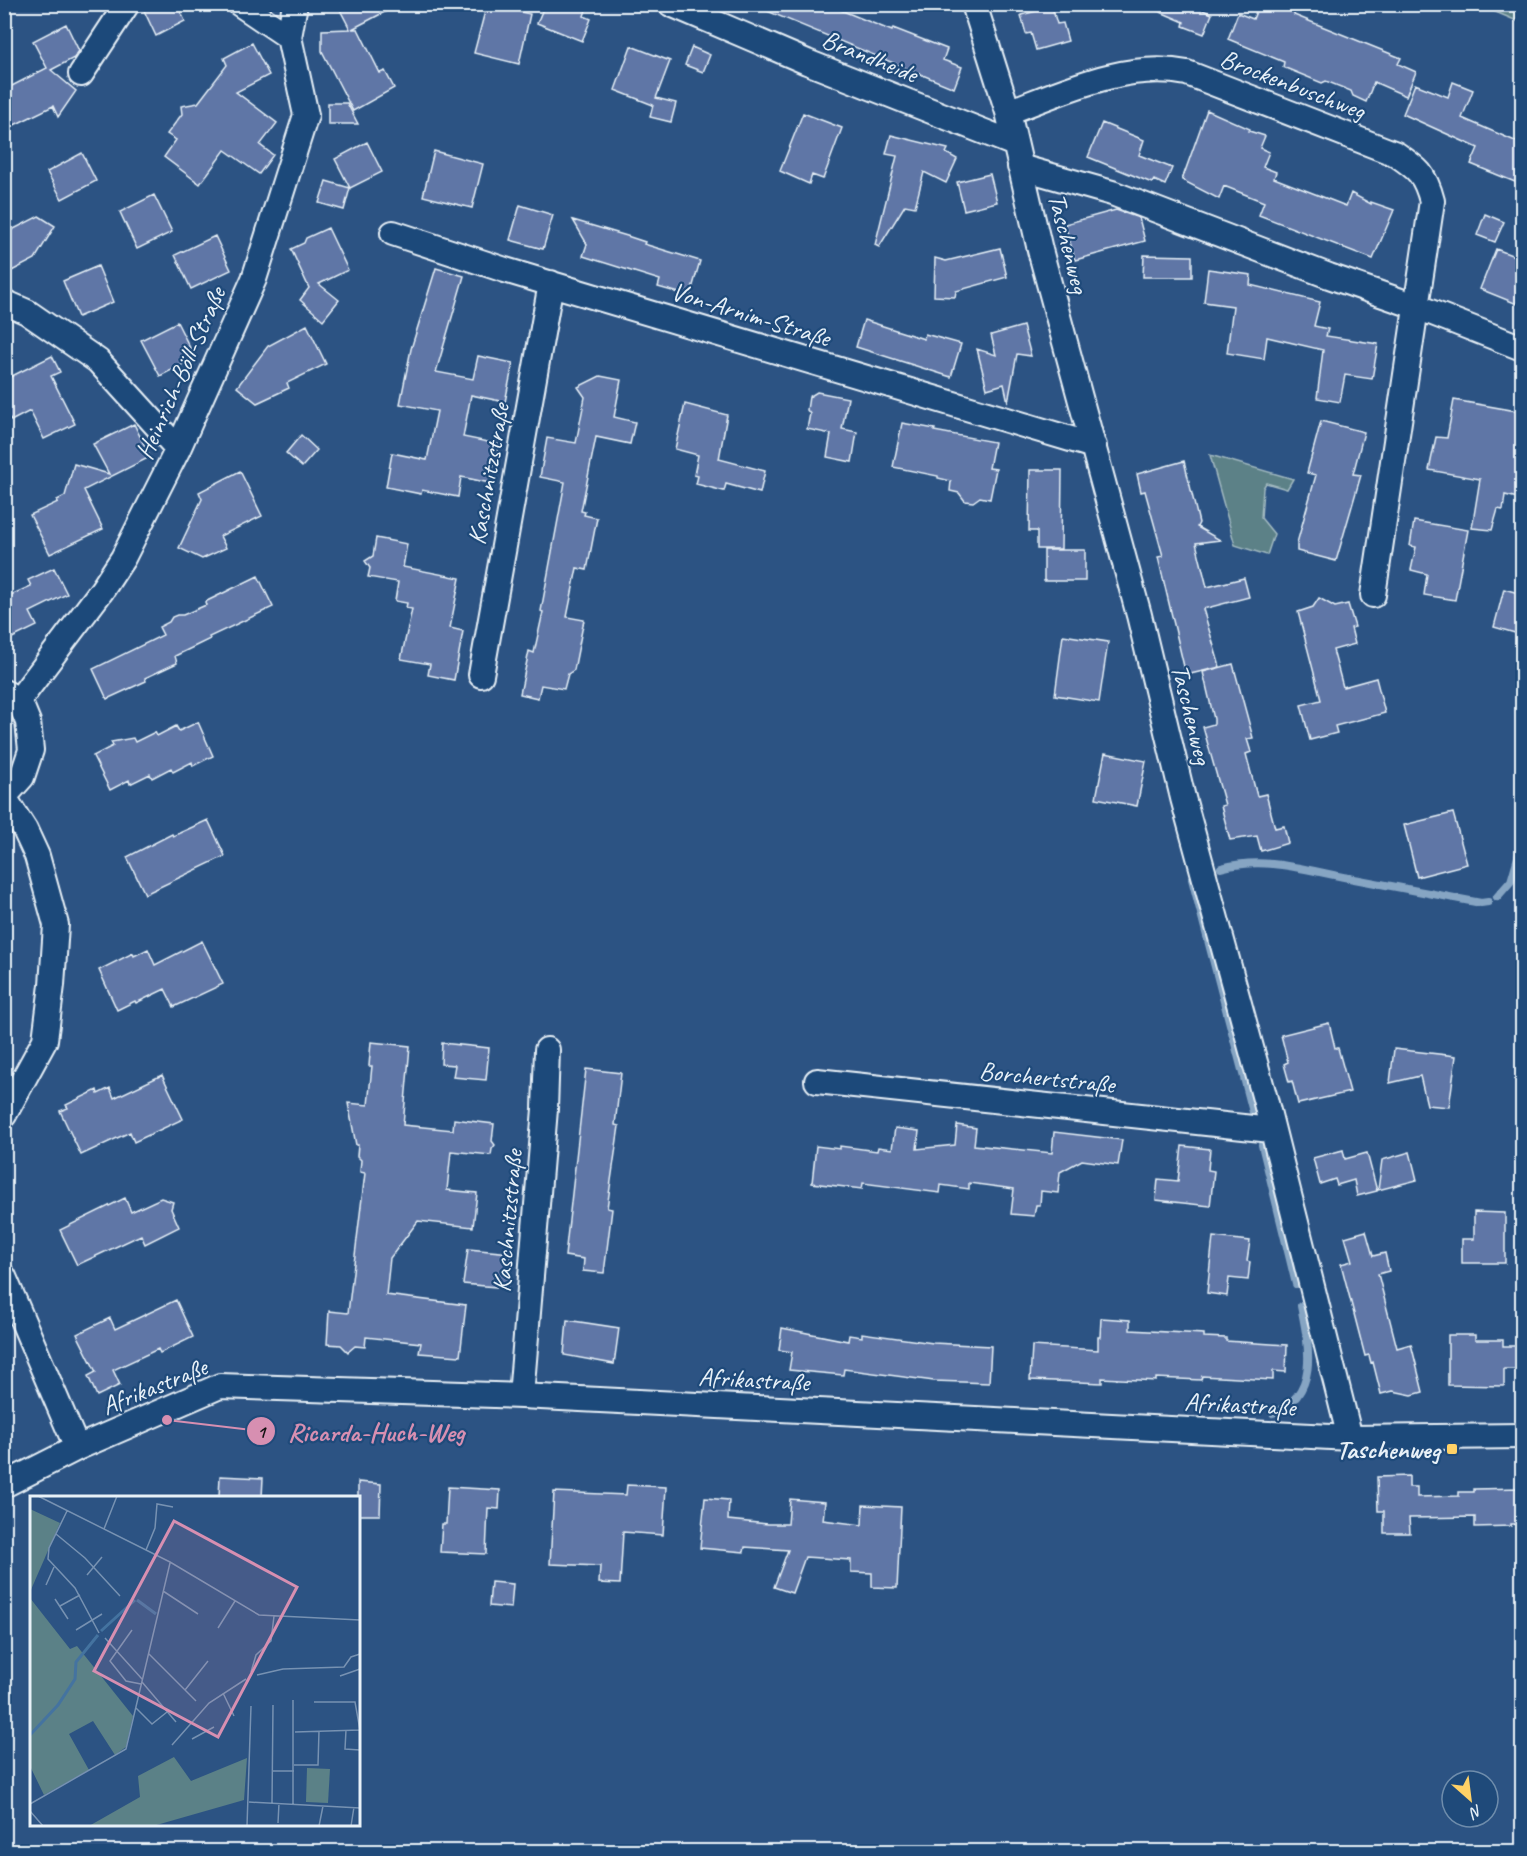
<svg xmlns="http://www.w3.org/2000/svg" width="1527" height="1856" viewBox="0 0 1527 1856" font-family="Caveat,sans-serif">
	<defs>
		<pattern id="forest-crowns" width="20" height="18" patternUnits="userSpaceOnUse" patternTransform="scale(1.5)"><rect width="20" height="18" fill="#5b8187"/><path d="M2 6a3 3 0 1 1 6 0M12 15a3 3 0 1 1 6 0" fill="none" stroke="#52676c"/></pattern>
	</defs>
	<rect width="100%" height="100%" fill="#2c5383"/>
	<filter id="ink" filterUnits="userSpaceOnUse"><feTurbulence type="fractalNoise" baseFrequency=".0167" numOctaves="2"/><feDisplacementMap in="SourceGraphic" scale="12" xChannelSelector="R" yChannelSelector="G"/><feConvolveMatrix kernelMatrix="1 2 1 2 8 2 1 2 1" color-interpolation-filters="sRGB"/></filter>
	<g filter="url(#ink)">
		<path fill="url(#forest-crowns)" stroke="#a2b9c0" stroke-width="1.5" d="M1479,5H1522V23Z"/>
		<path fill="#5b8187" stroke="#a2b9c0" stroke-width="1.5" d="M1210,455L1293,479L1287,489L1266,483L1263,488L1261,518L1274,534L1267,555L1235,545Z"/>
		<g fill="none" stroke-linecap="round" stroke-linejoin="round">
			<path stroke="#86a5c3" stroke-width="8" d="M1221,868C1266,856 1305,870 1349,878C1393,886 1437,895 1481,903L1488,902
				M1192,879L1254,1116
				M1497,897L1511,881L1522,843
				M1262,1145L1296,1284
				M1273,1413C1320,1395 1309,1346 1301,1306"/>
		</g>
		<path fill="#5e76a6" stroke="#e8f1f8" stroke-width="1.5" d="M141,4H177L185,21L156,36Z
			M337,4H400L352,29H358L380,73L385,71L394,88L353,111L322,51V30L350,29Z
			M487,4L530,14L519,64L474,53Z
			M545,4H588L584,16L591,19L582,41L537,23Z
			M750,4H826L892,31L893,28L947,49L943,60L962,67L954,88Z
			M1142,4H1189L1212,14L1204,34L1183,26L1184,22Z
			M1259,4H1274L1294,13V15L1401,58L1398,64L1416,72L1406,96L1374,82L1366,102L1353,96L1351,91L1326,81L1322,83L1283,67L1284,62L1228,39L1238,13L1253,19Z
			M1052,7L1057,24L1063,23L1068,41L1036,50L1031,33L1026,34L1021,15Z
			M66,24L79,51L74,58L51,70L76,91L58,117L53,106L4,130V90L47,68L33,41Z
			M252,43L269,75L236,92L277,123L260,145L273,155L259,174L225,150L200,184L164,157L176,140L167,134L182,114L181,106L198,103L227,65L224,58Z
			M631,46L670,61L656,98L676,103L671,122L650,117L653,105L615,90Z
			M692,47L710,55L703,72L685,65Z
			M1453,82L1473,90L1462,118L1522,144V164L1515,182L1471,164L1478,148L1403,114L1415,84L1448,97Z
			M328,103H347L358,124H328Z
			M1207,110L1250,129L1249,131L1265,136L1260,148L1269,152L1263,167L1276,172L1274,178L1346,206L1351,193L1371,204V202L1394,210L1373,259L1259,215L1264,202L1224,186L1219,199L1182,180Z
			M803,113L842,128L823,179L812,175L809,184L780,171Z
			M1102,123L1144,140L1139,155L1172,168L1165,185L1154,180L1152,183L1088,157Z
			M891,135L948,149L946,153L957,159L946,183L924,172L915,207L905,205L879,247L875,245L897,156L886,154Z
			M367,142L382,172L350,188L335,159Z
			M434,151L483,164L472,208L423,196Z
			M82,153L96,181L62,199L47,172Z
			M990,174L997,202L964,210L957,182Z
			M326,181L350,188L344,210L319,203Z
			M154,195L172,232L137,249L120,212Z
			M520,205L553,215L543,249L510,240Z
			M1116,210L1139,218L1145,241L1075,260L1065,224Z
			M1485,214L1504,222L1495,242L1477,235Z
			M39,216L55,226L35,259L4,275V234Z
			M573,220L627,236L645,242L644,244L700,261L690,296L658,287L660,280L583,256L587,244Z
			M328,228L348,270L319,284L339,300L323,320L300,300L309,288L291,249L304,243L306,238Z
			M215,236L231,270L191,289L175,255Z
			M1000,248L1007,277L956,291L955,297L934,296L935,258L946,261Z
			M1496,249L1522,259V306L1480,289Z
			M1144,255L1192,256V277H1143Z
			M98,266L113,302L78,317L63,281Z
			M436,268L464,276L436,372L473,379L478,356L513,363L505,402L471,395L463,437L498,444L490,483L461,477L458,497L422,490L421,494L386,487L392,453L427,460L437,411L400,404L411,349Z
			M1208,269L1251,275L1250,285L1320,302L1314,326L1328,329L1326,336L1378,344L1372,379L1345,375L1340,402L1317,398L1323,350L1267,337L1264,359L1227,353L1233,306L1204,302Z
			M864,320L924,339L925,334L961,344L951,377L856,347Z
			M177,322L195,358L160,376L141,340Z
			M307,325L326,364L287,383L289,388L257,403L237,387L268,346Z
			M1023,326L1031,356L1017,354L1008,402L1004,384L987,389L977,349L996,355L991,335Z
			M52,356L60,372L51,376L75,424L44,439L30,411L11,421L4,410V380Z
			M600,376L621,380L614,417L635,422L630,444L596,437L581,511L585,512L584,515L597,518L587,570L577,568L567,617L584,620L574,670L568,674L564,689L541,685L538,698L520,694L529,651L534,653L543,612L541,611L565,482L540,477L547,438L576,443L585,397L578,387Z
			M817,392L848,398L842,429L857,432L852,462L827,457L831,434L807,429L810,414L807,410L809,397Z
			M1454,400L1522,412V499L1505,495L1503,510L1498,509L1492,530L1472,528L1480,479L1429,470L1436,437L1447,438Z
			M685,404L727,415L719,459L765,471L760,493L726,484L724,491L696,484L698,476L694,475L698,455L675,449Z
			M1321,421L1364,432L1353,474L1361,475L1336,561L1297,551V543L1316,475L1307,473Z
			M902,423L935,429L934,431L994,442L989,468L996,469L990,499L980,497L973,502L965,501L959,493L950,491L951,481L938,478V476L893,467Z
			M134,424L150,457L84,490L103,529L50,554L30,515L58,502L57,500L65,496L74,464L109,474L93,444Z
			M301,435L317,450L302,467L286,453Z
			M1184,461L1199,523L1197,527L1220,540L1196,543L1207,587L1244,578L1249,597L1203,609L1220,667L1186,675L1158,557L1163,556L1145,491L1141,492L1137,474Z
			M1030,470H1062L1061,549H1037V531H1029Z
			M240,471L262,516L220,536L226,548L202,559L179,548L202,499L199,492Z
			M1414,521L1468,530L1455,600L1424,595L1427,574L1411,570L1416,547L1410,546Z
			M376,538L407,544L403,567L460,578L450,628L463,631L454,680L428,675L430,664L401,659L412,609L406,608L407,603L395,601L398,582L368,577L370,568L365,561L373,556Z
			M1044,550H1085V581H1044Z
			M54,568L67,594L30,612L37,626L4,642V598L31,586L28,580Z
			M258,576L273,607L209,637L210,639L175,656L177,663L145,678L146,681L107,699L93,669L163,635L159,627L169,622L172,617L177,615H183L206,605L205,602Z
			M1504,589L1522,594V635L1494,627Z
			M1319,598L1335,607L1348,604L1355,627L1351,628L1355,644L1333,650L1343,687L1376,678L1385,713L1335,726L1337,733L1310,740L1301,705L1321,700L1298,612L1313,607Z
			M1063,635L1108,642L1099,702L1055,695Z
			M1233,664L1253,738L1247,739L1251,752L1246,754L1257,796L1266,794L1275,828L1284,826L1288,843L1261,851L1257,836L1230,840L1221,806L1225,805L1203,727L1214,724V719L1203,672Z
			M198,722L213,756L193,766L192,762L173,772L171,768L152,778L150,774L130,784L129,780L110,790L93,756L113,746L111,742L133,738L135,742L155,732L157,736L176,726L179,731Z
			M1105,753L1146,761L1137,806L1096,798Z
			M1453,813L1467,864L1417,877L1404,825Z
			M208,820L225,856L145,894L127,857L172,834L173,836Z
			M202,941L223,984L174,1007L165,989L136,1003L135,1001L117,1010L99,970L133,953L134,956L148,949L155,965Z
			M1329,1023L1335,1048H1338L1350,1092L1298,1104L1292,1081L1289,1082L1284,1064L1288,1062L1281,1035Z
			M371,1042L410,1046L403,1125L453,1130L454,1119L494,1124L492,1141L495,1145L492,1149L491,1155L451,1151L447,1190L477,1193L473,1227L418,1221L390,1258L386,1295L466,1305L460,1356L419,1353L421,1343L366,1337L365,1347L355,1346L348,1352L341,1345L327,1344L329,1311L348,1313L365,1173L360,1172L361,1160L357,1156L358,1145H356L348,1103L368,1105L372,1066H369Z
			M442,1043L489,1048L486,1080L453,1077L455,1065L441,1064Z
			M1394,1049L1456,1056L1449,1107L1427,1105L1420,1076L1390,1083Z
			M586,1069L621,1073L615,1125L619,1126L607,1208L612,1209L604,1273L583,1271L584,1259L565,1256Z
			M162,1075L183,1119L134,1142L130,1132L81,1155L60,1111L68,1108L66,1105L97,1090L98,1094L110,1088L114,1098Z
			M957,1125L976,1128L974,1145L1052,1153L1054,1132L1122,1140L1118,1165L1082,1160L1060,1172L1058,1193L1041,1191L1040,1205H1036L1034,1216L1011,1214L1014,1189L969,1183V1189L941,1185L940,1193L863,1183L862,1189L812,1183L816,1146L840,1149V1146L877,1151L878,1147L892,1149L895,1128L919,1131L917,1149L955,1145Z
			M1182,1146L1210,1149L1208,1170L1214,1171L1210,1206L1156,1200L1158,1179L1178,1181Z
			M1343,1150L1345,1159L1367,1153L1377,1191L1357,1196L1354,1180L1337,1185L1335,1179L1320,1184L1313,1158Z
			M1410,1152L1417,1180L1378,1190L1382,1160Z
			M125,1198L131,1212L161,1198L173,1202L171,1209L179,1227L145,1244L141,1235L77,1265L60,1230Z
			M1474,1212L1505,1213V1263H1462V1239H1474Z
			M1366,1231L1373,1256L1385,1253L1389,1271L1378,1274L1397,1348L1411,1344L1423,1392L1412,1395L1393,1391L1381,1394L1373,1362L1371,1363L1369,1355L1365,1356L1341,1264L1352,1261L1345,1237Z
			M1213,1237L1250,1241L1247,1261L1250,1262L1248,1280L1229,1278L1227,1296L1207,1293Z
			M468,1249L511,1253L507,1288L463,1284Z
			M176,1300L193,1337L160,1353L158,1349L113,1370L120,1385L97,1396L88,1376L96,1372L77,1334L110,1318L115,1329Z
			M1101,1318L1130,1320V1330L1204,1334V1337L1226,1338V1341L1287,1345L1286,1372L1273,1371V1380L1202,1376L1201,1380L1156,1378V1381L1102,1378V1383L1030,1380L1032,1346L1098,1350V1337H1100Z
			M567,1320L619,1328L614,1364L564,1355Z
			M782,1328L848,1341L849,1335L862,1337V1333L933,1343L991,1346L989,1383L934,1381L844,1369L843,1375L789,1370L792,1352L779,1350Z
			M1448,1335H1475V1340H1503V1346H1522V1369H1504V1386L1448,1385Z
			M220,1476L263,1478L262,1497H219Z
			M1409,1476V1487H1417V1497L1459,1496V1492H1474V1489L1522,1488V1524H1511V1526L1475,1527V1517L1409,1518L1410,1533H1384V1511H1378L1377,1477Z
			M358,1482L381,1484L380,1515H358Z
			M627,1485L666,1487L663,1535L623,1532L620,1584L599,1583L600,1566L550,1564L554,1492L626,1495Z
			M448,1487L500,1490L499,1509L488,1508L486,1554L440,1552L442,1524H446Z
			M705,1498L729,1500L728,1520L768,1524H788L790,1499L825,1502L823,1520L862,1525L863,1505L901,1507L897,1588L872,1587V1573L851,1572V1560L805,1557L792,1593L774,1587L788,1550L745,1547L744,1552L700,1548Z
			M491,1582L513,1584L511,1608L489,1606Z"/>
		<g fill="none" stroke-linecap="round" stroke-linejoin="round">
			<g stroke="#e8f1f8" stroke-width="28">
				<path id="minor" d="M240,4L289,37
					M671,4L807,62L1015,144
					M974,4L1008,112L1040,250L1139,615L1183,798L1265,1099L1350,1438
					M81,74L127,4
					M1008,112C1064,91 1126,61 1187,73L1396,154C1418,169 1425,174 1432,201L1373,595
					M1020,167L1112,193L1329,276L1415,306L1522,348
					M393,233L505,270L1094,446
					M4,302L27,312L98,361L178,449
					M481,675L551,283
					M4,692L19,700L28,722L31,750L22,777L4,797L25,830L37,856L56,925L52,985L45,1040L4,1115
					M19,700L102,590L123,558L178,449L254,279L306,115L289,37L295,4
					M817,1081L1271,1130
					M4,1277L77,1448
					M521,1396L545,1109L547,1050
					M4,1485L77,1448L220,1386L521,1396L1350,1438L1522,1436"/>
			</g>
			<use href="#minor" stroke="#1f4a7a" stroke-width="24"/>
		</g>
	</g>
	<rect fill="#ffd166" stroke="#1f4a7a" stroke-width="2" x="1446" y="1443" width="12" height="12" rx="3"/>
	<g text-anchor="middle" stroke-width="4.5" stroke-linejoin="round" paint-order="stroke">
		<g font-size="26" fill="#e8f1f8" stroke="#1f4a7a">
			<text transform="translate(870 56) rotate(22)" y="9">Brandheide</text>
			<text transform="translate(1293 84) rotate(21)" y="9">Brockenbuschweg</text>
			<text transform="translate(1069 243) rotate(76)" y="9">Taschenweg</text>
			<text transform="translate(751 314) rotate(17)" y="9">Von-Arnim-Straße</text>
			<text transform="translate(180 373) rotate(-66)" y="9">Heinrich-Böll-Straße</text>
			<text transform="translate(488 474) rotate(-80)" y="9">Kaschnitzstraße</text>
			<text transform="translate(1192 714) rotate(76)" y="9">Taschenweg</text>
			<text transform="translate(1047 1077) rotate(6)" y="9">Borchertstraße</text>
			<text transform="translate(507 1221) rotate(-85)" y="9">Kaschnitzstraße</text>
			<text transform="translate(754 1379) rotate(3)" y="9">Afrikastraße</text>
			<text transform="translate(154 1386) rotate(-22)" y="9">Afrikastraße</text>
			<text transform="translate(1240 1404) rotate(3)" y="9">Afrikastraße</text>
		</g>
		<g font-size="26" font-weight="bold" fill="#e8f1f8" stroke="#1f4a7a" text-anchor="end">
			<text x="1440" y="1458">Taschenweg</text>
		</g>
	</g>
	<g transform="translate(30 1496)">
		<rect width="330" height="330" fill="#2c5383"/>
		<path d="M0,13L30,27L0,96Z" fill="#5b8187"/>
		<path d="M0,102L40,153L47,150L103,220L96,251L85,259L63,225L39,238L59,274L14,299L0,270ZM144,261L161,285L217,262L214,304L123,330H59L110,301L108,280Z" fill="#5b8187"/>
		<path d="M277,272L300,273L298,307L276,306Z" fill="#5b8187"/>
		<path fill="none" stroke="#4473a0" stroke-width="3" d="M107,104L126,118M71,135L105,104M0,239L28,209L45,183L46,166L68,139"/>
		<path fill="none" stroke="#7792b2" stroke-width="1.5" d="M8,0L140,66L229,119L330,124M37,15L19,52L18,63L45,92L69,137M74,33L87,0M26,38L55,62L90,100M116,54L125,32L127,8L143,11M57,79L72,61M16,89L24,71M133,95L168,118M25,103L38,123M30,110L50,99M188,132L205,105M46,134L72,118M102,134L80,165L96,185L111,188M75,142L112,183M119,158L166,205M221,176L226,159L241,145L244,120M227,179L253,173L314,171L321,161L330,158M310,180L330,173M112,186L146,226M155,194L178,165M193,197L204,220M284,206H325L330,234M106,212L122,228L137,216M316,234L315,253L330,254M265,236L330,234M162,243L184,231M142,249L179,207L216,183M264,269H288L289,235M243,275H264M219,306L330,312M242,307L243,209M0,308L96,253L140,67M263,308V204M0,315L13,330M248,327L249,307M217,330L221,210M289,330L293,310M321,330L324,311"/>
		<path fill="#d78fb1" fill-opacity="0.15" stroke="#d78fb1" stroke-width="3" d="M144,25L267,91L188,241L64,175Z"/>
		<rect width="330" height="330" fill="none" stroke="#e8f1f8" stroke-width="3"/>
	</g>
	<path fill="none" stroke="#d78fb1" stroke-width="2" d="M167 1420L261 1431"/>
	<g fill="#d78fb1" stroke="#1f4a7a" stroke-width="2">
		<circle cx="167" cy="1420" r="6"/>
		<circle cx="261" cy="1431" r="15"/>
	</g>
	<g font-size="18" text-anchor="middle" font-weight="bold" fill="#111">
		<text x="261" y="1438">1</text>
	</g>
	<g font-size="27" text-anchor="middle" font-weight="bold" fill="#d78fb1" stroke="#1f4a7a" stroke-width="4.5" stroke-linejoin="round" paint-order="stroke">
		<text x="376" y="1441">Ricarda-Huch-Weg</text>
	</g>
	<rect width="1527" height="1856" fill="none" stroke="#1f4a7a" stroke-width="24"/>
	<rect x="12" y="12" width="1503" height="1832" fill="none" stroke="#e8f1f8" stroke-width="2" filter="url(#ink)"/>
	<g transform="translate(1470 1799) rotate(152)"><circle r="28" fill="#1f4a7a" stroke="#6f8dac" stroke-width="1.5"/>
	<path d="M0-4.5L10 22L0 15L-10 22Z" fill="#ffd166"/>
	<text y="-9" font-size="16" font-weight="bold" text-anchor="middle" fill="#e8f1f8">N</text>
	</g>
</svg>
